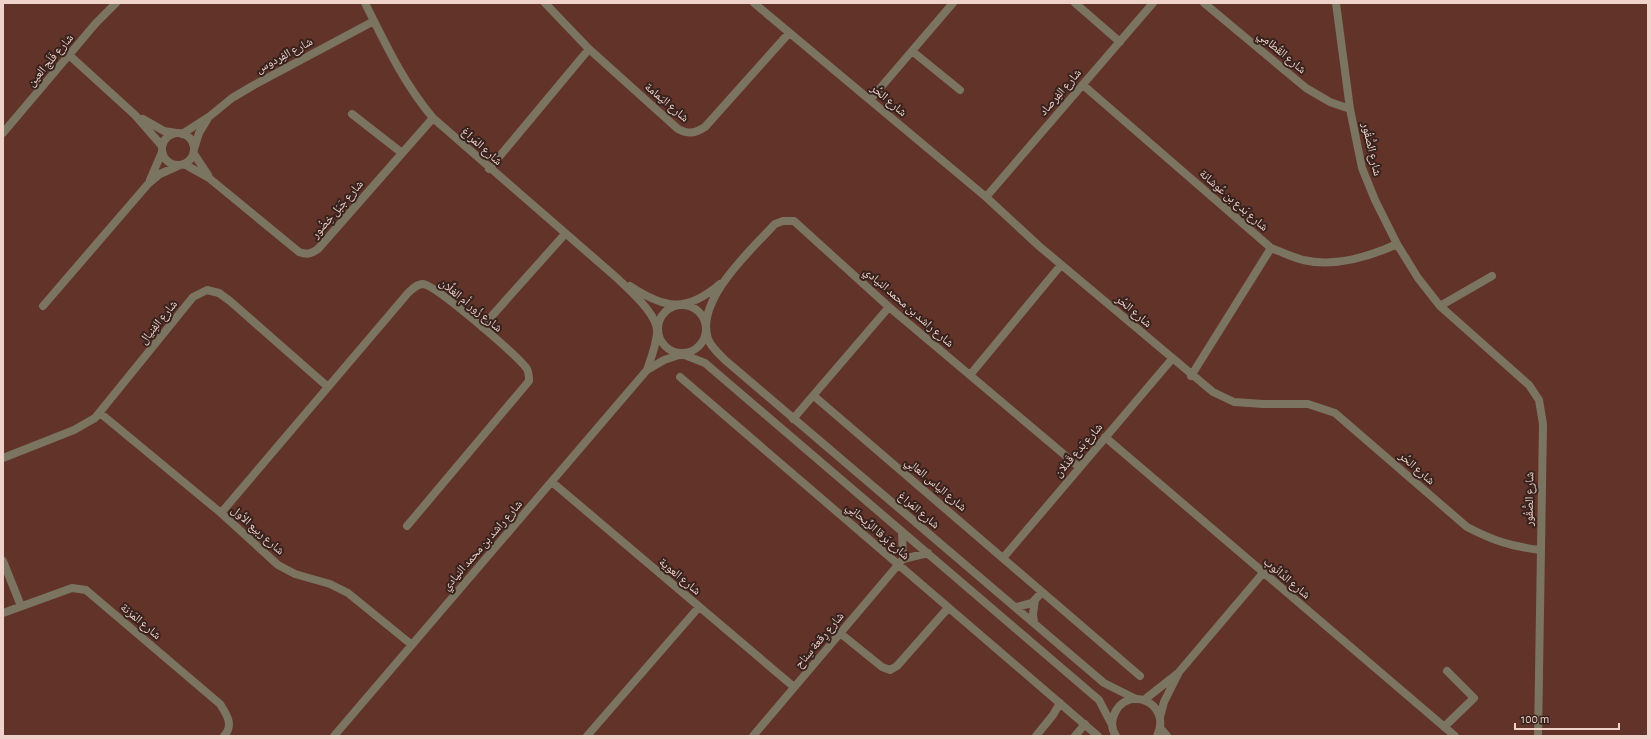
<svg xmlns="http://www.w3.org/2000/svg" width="1651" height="739" viewBox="0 0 1651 739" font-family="'Alegreya Sans','Noto Naskh Arabic',sans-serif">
	<rect width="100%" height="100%" fill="#623328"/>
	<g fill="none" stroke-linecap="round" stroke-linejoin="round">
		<path stroke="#7a7460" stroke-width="8" d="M545,3L589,49L678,129C689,135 695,133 705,127L789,33
			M754,3L986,197L1039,246L1213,392L1234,402L1263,404H1308L1335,413L1467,527C1494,541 1510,546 1540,550
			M1075,3L1120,42
			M1204,3L1306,88L1330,102L1350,109
			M1336,3L1350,109L1362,168L1375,200L1397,244L1418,278L1440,306L1529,385L1539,400L1543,424L1538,736
			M912,51L960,90
			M69,55L135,115L162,146
			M1083,85L1271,248C1282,252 1292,257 1303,260C1334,267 1369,257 1397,244
			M870,100L953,3
			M352,114L402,153
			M143,119L164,131L176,133
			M162 149a16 16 0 1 1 32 0a16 16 0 1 1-32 0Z
			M3,133L96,23L116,3
			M182,134L210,116L232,98L254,85L374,21
			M194,149L199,133L207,120
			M194,154L208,175
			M184,164L209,178L299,252C307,255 311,254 318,249L433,118
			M489,169L589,49
			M150,180L162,152
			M986,197L1153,3
			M630,286C665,309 686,313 720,284
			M658 329a24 24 0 1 1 48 0a24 24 0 1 1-48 0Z
			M43,306L148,184L160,174L180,165
			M1440,306L1492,276
			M482,327L565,234
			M647,370L664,360L682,354L705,363L1099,700L1112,725
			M970,375L1061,265
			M1191,376L1271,248
			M680,377L1098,736
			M814,396L1140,676
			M100,413L221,513L278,565L295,574L330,584L348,593L412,645
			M793,419L889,307
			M1105,437L1455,736
			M3,458L74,430L95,418L193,297L207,290L219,293L230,301L328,387
			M1079,467L889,307L794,221H783L775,224C751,250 695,300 708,339C711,347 719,354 725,360L1104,683L1136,699
			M552,482L794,687
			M221,513L408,293C412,289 417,284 423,284C436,285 518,356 527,369C529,373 529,377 529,381L407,526
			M902,533L903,559
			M1003,558L1172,359
			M3,561L21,606
			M1016,607L1032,603L1042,592
			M3,613L72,588L86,590L220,704C227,715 234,725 224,736
			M1034,623L1033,614L1035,600
			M840,633L882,667L890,670L897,666L948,608
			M1144,700L1177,674
			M1160,717L1164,702L1179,672L1263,573
			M1444,727L1474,698L1447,671
			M1160,728L1167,736
			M334,736L647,370C651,358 656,346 657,333C659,315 629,290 617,278L433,118C404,84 385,43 365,3
			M587,736L699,607
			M753,736L903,559L928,553
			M1036,736L1053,715L1060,703
			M1075,736L1085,724
			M1116,736C1112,730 1111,722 1114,715C1126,683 1173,703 1157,736"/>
	</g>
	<g text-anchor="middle" stroke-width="4" stroke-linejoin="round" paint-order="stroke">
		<g font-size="12" fill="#efd2ca" stroke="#38221d">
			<text transform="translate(1282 52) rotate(40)" y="4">شارع القُطامِي</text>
			<text transform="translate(284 55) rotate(-28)" y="4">شارع الفِردوس</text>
			<text transform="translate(50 60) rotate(-50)" y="4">شارع فَلَج العين</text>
			<text transform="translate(1060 92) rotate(-49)" y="4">شارع الفِرصاد</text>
			<text transform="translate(889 100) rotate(40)" y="4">شارع الحُر</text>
			<text transform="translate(667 102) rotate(40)" y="4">شارع اليَمامة</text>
			<text transform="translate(482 146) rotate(42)" y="4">شارع المَراغ</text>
			<text transform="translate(1372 149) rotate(77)" y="4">شارع الصُّقُور</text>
			<text transform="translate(1234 200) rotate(41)" y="4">شارع بَدع بن عُوشانة</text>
			<text transform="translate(337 209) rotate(-49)" y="4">شارع جَبَل خِضُور</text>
			<text transform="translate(471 305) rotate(39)" y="4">شارع زُور أم الغلَّان</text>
			<text transform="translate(909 307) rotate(41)" y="4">شارع راشد بن محمد النيادي</text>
			<text transform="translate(1134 311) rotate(40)" y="4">شارع الحُر</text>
			<text transform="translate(158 322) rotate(-51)" y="4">شارع الفِنيال</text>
			<text transform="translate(1078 450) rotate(-49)" y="4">شارع بَدع قَذلان</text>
			<text transform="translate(1417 468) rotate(41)" y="4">شارع الحُر</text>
			<text transform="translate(936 484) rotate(40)" y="4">شارع الياس العالِي</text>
			<text transform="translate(1529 499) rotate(-89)" y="4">شارع الصُّقُور</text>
			<text transform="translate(919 510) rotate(40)" y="4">شارع المَراغ</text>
			<text transform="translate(258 530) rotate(42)" y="4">شارع ربيع الأول</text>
			<text transform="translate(878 531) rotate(41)" y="4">شارع بَرقا الرِّيحانِي</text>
			<text transform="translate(482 545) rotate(-49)" y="4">شارع راشد بن محمد النيادي</text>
			<text transform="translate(680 576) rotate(40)" y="4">شارع العوية</text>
			<text transform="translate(1287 578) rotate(40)" y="4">شارع الدَّانُوب</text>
			<text transform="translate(141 621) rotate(40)" y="4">شارع المَزنة</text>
			<text transform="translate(819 640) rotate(-50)" y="4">شارع رِقعة سِناح</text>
		</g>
	</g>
	<rect width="1651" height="739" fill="none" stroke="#efd2ca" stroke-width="8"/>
	<path d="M1515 723v6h104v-6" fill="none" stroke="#efd2ca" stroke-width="2"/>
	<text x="1521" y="723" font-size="12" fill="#efd2ca" stroke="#38221d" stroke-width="3" paint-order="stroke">100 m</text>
</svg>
